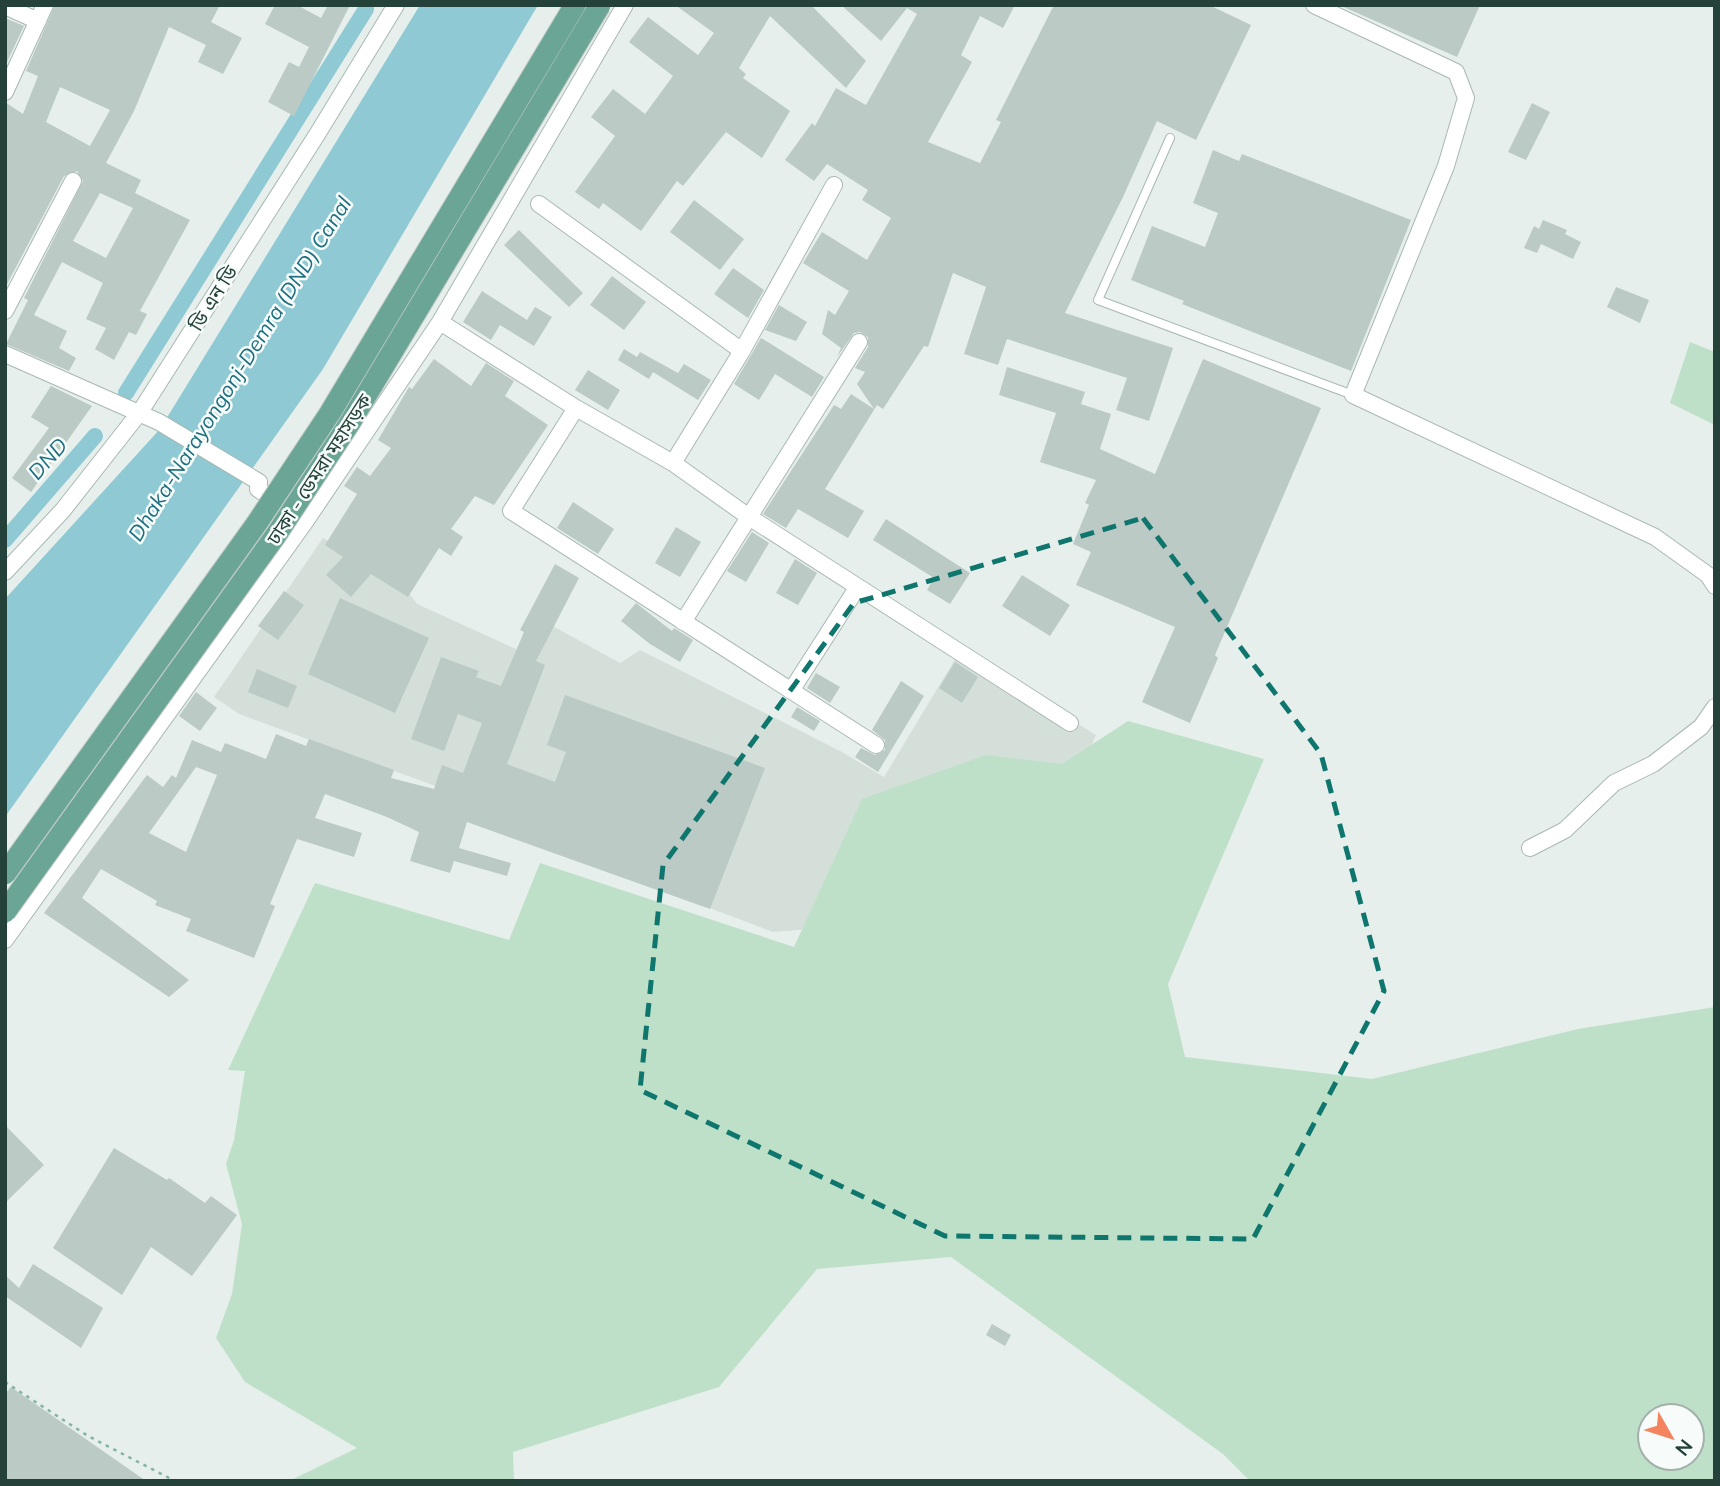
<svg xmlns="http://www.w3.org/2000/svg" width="1720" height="1486" viewBox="0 0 1720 1486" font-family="Mulish,'Noto Sans Bengali',sans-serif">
	<rect width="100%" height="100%" fill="#e6efeb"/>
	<path fill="#d4dfda" d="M323,538L399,579L417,604L518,650L538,618L620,663L640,650L842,752L884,777L960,651L1096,735L1063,812L983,915L773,932L561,852L566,834L239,714L214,697Z"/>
	<path fill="#bfe0c8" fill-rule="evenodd" d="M1690,342L1715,352V425L1670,403Z
		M1128,721L1264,759L1168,984L1185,1057L1372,1079L1578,1029L1715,1007V1481H1250L1223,1454L951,1257L817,1269L719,1387L513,1452L514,1481H289L357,1448L245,1382L216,1338L232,1294L242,1224L226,1164L234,1140L245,1071L228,1070L315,883L509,940L540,863L794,947L862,799L986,755L1062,764ZM1650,1416H1692V1458H1650Z"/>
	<path fill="#8ec9d4" d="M420,5H538L323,369L5,817V599L160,429Z"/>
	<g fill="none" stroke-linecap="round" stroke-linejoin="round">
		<path stroke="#8ec9d4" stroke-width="16" d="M126,393L366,9
			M5,540L95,436"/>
	</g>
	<path fill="#bbcac4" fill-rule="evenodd" d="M55,5H220L211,22L242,38L223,74L198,62L206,45L169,27L134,111L106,163L141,180L135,193L190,220L140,311L147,314L136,335L129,332L114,360L95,349L106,328L86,319L103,283L62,262L34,315L67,331L59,348L76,358L69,371L6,344L28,300L24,298L83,181L77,171L64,176L5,288V102L23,114L38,76L26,71ZM60,87L110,110L90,146L46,122ZM100,193L133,208L106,258L73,241Z
		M275,5H297L321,18L328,5H350L294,116L268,102L289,62L299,67L309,47L265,24Z
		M675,5H811L866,61L846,88L770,16L739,68L746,74L743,78L790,111L762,158L726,132L683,186L677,181L641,231L603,203L599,209L575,192L615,136L591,117L613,89L645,114L673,76L629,42L648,17L698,55L714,33Z
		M841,5H1015L1003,28L980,16L961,55L972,62L928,142L980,163L1001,122L996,120L1054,5H1209L1251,25L1196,140L1157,121L1123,197L1065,313L1173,348L1149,421L1116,410L1127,378L1007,339L998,365L964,354L986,287L953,273L928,347L924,346L883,409L877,405L825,489L864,511L848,538L798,509L786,528L763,514L834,405L841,409L851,394L874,409L857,384L865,372L855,368L868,347V337L860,332L854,333L837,357L841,348L822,334L828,310L835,315L849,291L803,263L822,232L867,260L891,218L862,200L868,190L827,164L814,181L785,160L812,123L815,126L836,88L866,105L917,14L907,8L881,41Z
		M1339,5H1480L1457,57Z
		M5,18L24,26L7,62L5,61Z
		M1532,103L1550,112L1526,160L1508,152Z
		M1213,150L1239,161L1242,154L1411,220L1351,371L1182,304L1184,301L1131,280L1152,226L1205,247L1218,213L1193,203Z
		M694,200L744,239L720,270L670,232Z
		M1543,220L1567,230L1565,234L1581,242L1573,259L1541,244L1537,253L1524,248L1534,226L1539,229Z
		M519,230L583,293L569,307L504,245Z
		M733,268L764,290L748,318L714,294Z
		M612,276L646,302L624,330L590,305Z
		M1616,287L1649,300L1640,323L1607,307Z
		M482,291L527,320L535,307L552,317L534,346L500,325L491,340L463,322Z
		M779,305L807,322L796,341L765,330Z
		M761,338L824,377L812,397L775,374L759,400L734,384Z
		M624,349L637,357L640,352L678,373L684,364L711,380L698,400L653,372L649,379L618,360Z
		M434,359L471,386L486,363L514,381L505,396L548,425L494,505L475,496L451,529L463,537L451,556L439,548L408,597L371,574L351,597L326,575L343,557L325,545L357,494L344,486L357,467L370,476L391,448L378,440L409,387L412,389Z
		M1203,359L1321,408L1215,655L1218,658L1190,723L1142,702L1175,627L1076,585L1091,552L1073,544L1089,505L1085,503L1096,480L1040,462L1056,413L999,395L1007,367L1085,392L1081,404L1111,414L1100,449L1155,474Z
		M588,370L620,390L608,410L575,390Z
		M51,386L92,406L31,492L12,478L49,428L31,417Z
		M573,502L614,529L598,554L557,528Z
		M886,519L970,573L950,604L927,590L934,578L873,540Z
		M676,527L701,542L680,577L655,563Z
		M752,532L769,543L746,582L727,571Z
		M795,559L817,573L798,605L776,593Z
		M555,564L579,578L536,661L545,665L507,764L555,782L566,752L547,745L565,695L765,768L710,909L467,822L459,848L511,863L507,876L454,861L450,873L410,861L419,832L387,817L325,794L315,818L362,833L354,857L297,839L270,904L275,906L254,958L186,931L191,919L155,905L157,901L101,869L82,898L189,980L169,997L44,913L147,775L163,787L172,775L176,778L192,740L221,752L225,743L266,759L276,734L306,746L309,739L394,770L391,778L434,789L442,765L463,773L482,723L458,714L444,751L411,739L441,657L479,671L476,677L501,686L524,632L520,630ZM196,767L217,775L186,852L149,833Z
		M1022,575L1070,605L1050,636L1002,606Z
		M284,591L304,605L278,640L258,626Z
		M340,598L429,638L395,713L308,674Z
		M636,603L672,631L674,628L693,640L680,662L650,644L621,621Z
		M955,662L978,677L962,703L939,688Z
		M257,669L297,686L288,708L248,692Z
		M816,673L840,687L830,703L807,688Z
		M901,681L924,696L878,772L855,757L861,748L875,755L885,750V740L872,730Z
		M196,692L217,708L200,731L179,716Z
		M797,707L820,721L814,731L791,717Z
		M5,1125L44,1165L5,1203Z
		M114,1148L167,1180L169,1178L205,1203L211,1196L237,1215L192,1276L151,1247L122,1295L53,1248Z
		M33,1264L103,1308L81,1348L5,1296V1275L19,1288Z
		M992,1324L1011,1335L1005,1346L986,1335Z
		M11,1387L146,1481H5V1394Z"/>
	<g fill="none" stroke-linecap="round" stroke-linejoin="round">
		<g stroke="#a8b8b2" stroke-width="10">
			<path id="lane" d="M1170,138L1098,300L1353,395"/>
		</g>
		<g stroke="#a8b8b2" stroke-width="18">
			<path id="street" d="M1314,5L1456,72L1466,98L1446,166L1353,395L1655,537L1708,575L1715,586
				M5,6L38,21
				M5,92L45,5
				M539,204L742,351
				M5,311L73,181
				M440,322L576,408L673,463L749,517L859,342
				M5,354L159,422L259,482L258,489L281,505
				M576,408L511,511L876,745
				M673,463L742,351L834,185
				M5,572L63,510L140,412L318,133L396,5
				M683,622L749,517L1070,723
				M791,691L857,588
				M1530,848L1565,830L1614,783L1653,764L1701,727L1715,707
				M5,940L305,522L440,322L625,5"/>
		</g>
		<path stroke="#86b3a5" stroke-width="2.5" stroke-dasharray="3.5 5" stroke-linecap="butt" d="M5,1382L88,1436L175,1481"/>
		<use href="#lane" stroke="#fff" stroke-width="8"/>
		<use href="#street" stroke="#fff" stroke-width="16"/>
		<g stroke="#c2cac8" stroke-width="23" stroke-linecap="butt">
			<path id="primary-bridge" d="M5,874L257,523L330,413L575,5
				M5,912L276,535L349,424L600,5"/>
		</g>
		<use href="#primary-bridge" stroke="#6aa596" stroke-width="21"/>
	</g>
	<path fill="none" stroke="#0f766e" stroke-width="5" stroke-dasharray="14 9" stroke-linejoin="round" d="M1143,518L1321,754L1384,991L1253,1239L945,1236L640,1090L663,865L854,603Z"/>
	<g text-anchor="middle" stroke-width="5" stroke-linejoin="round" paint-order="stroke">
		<g font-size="19" fill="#24423a" stroke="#f7fbf9">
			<text transform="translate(213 298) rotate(-58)" y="7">ডি এন ডি</text>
			<text transform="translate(319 469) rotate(-57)" y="7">ঢাকা - ডেমরা মহাসড়ক</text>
		</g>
		<g font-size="21" font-style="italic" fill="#1c6f80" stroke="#f7fbf9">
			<text transform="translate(240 369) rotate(-58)" y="7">Dhaka-Narayongonj-Demra (DND) Canal</text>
			<text transform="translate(48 459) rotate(-49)" y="7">DND</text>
		</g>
	</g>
	<rect width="1720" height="1486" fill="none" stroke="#24423a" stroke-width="14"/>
	<g transform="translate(1671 1437) rotate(129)"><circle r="33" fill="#f7fbf9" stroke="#a3b1ad" stroke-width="2"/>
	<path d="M0-5L12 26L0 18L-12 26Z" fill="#f4845f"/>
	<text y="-10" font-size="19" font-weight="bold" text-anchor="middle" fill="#24423a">N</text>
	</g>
</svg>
